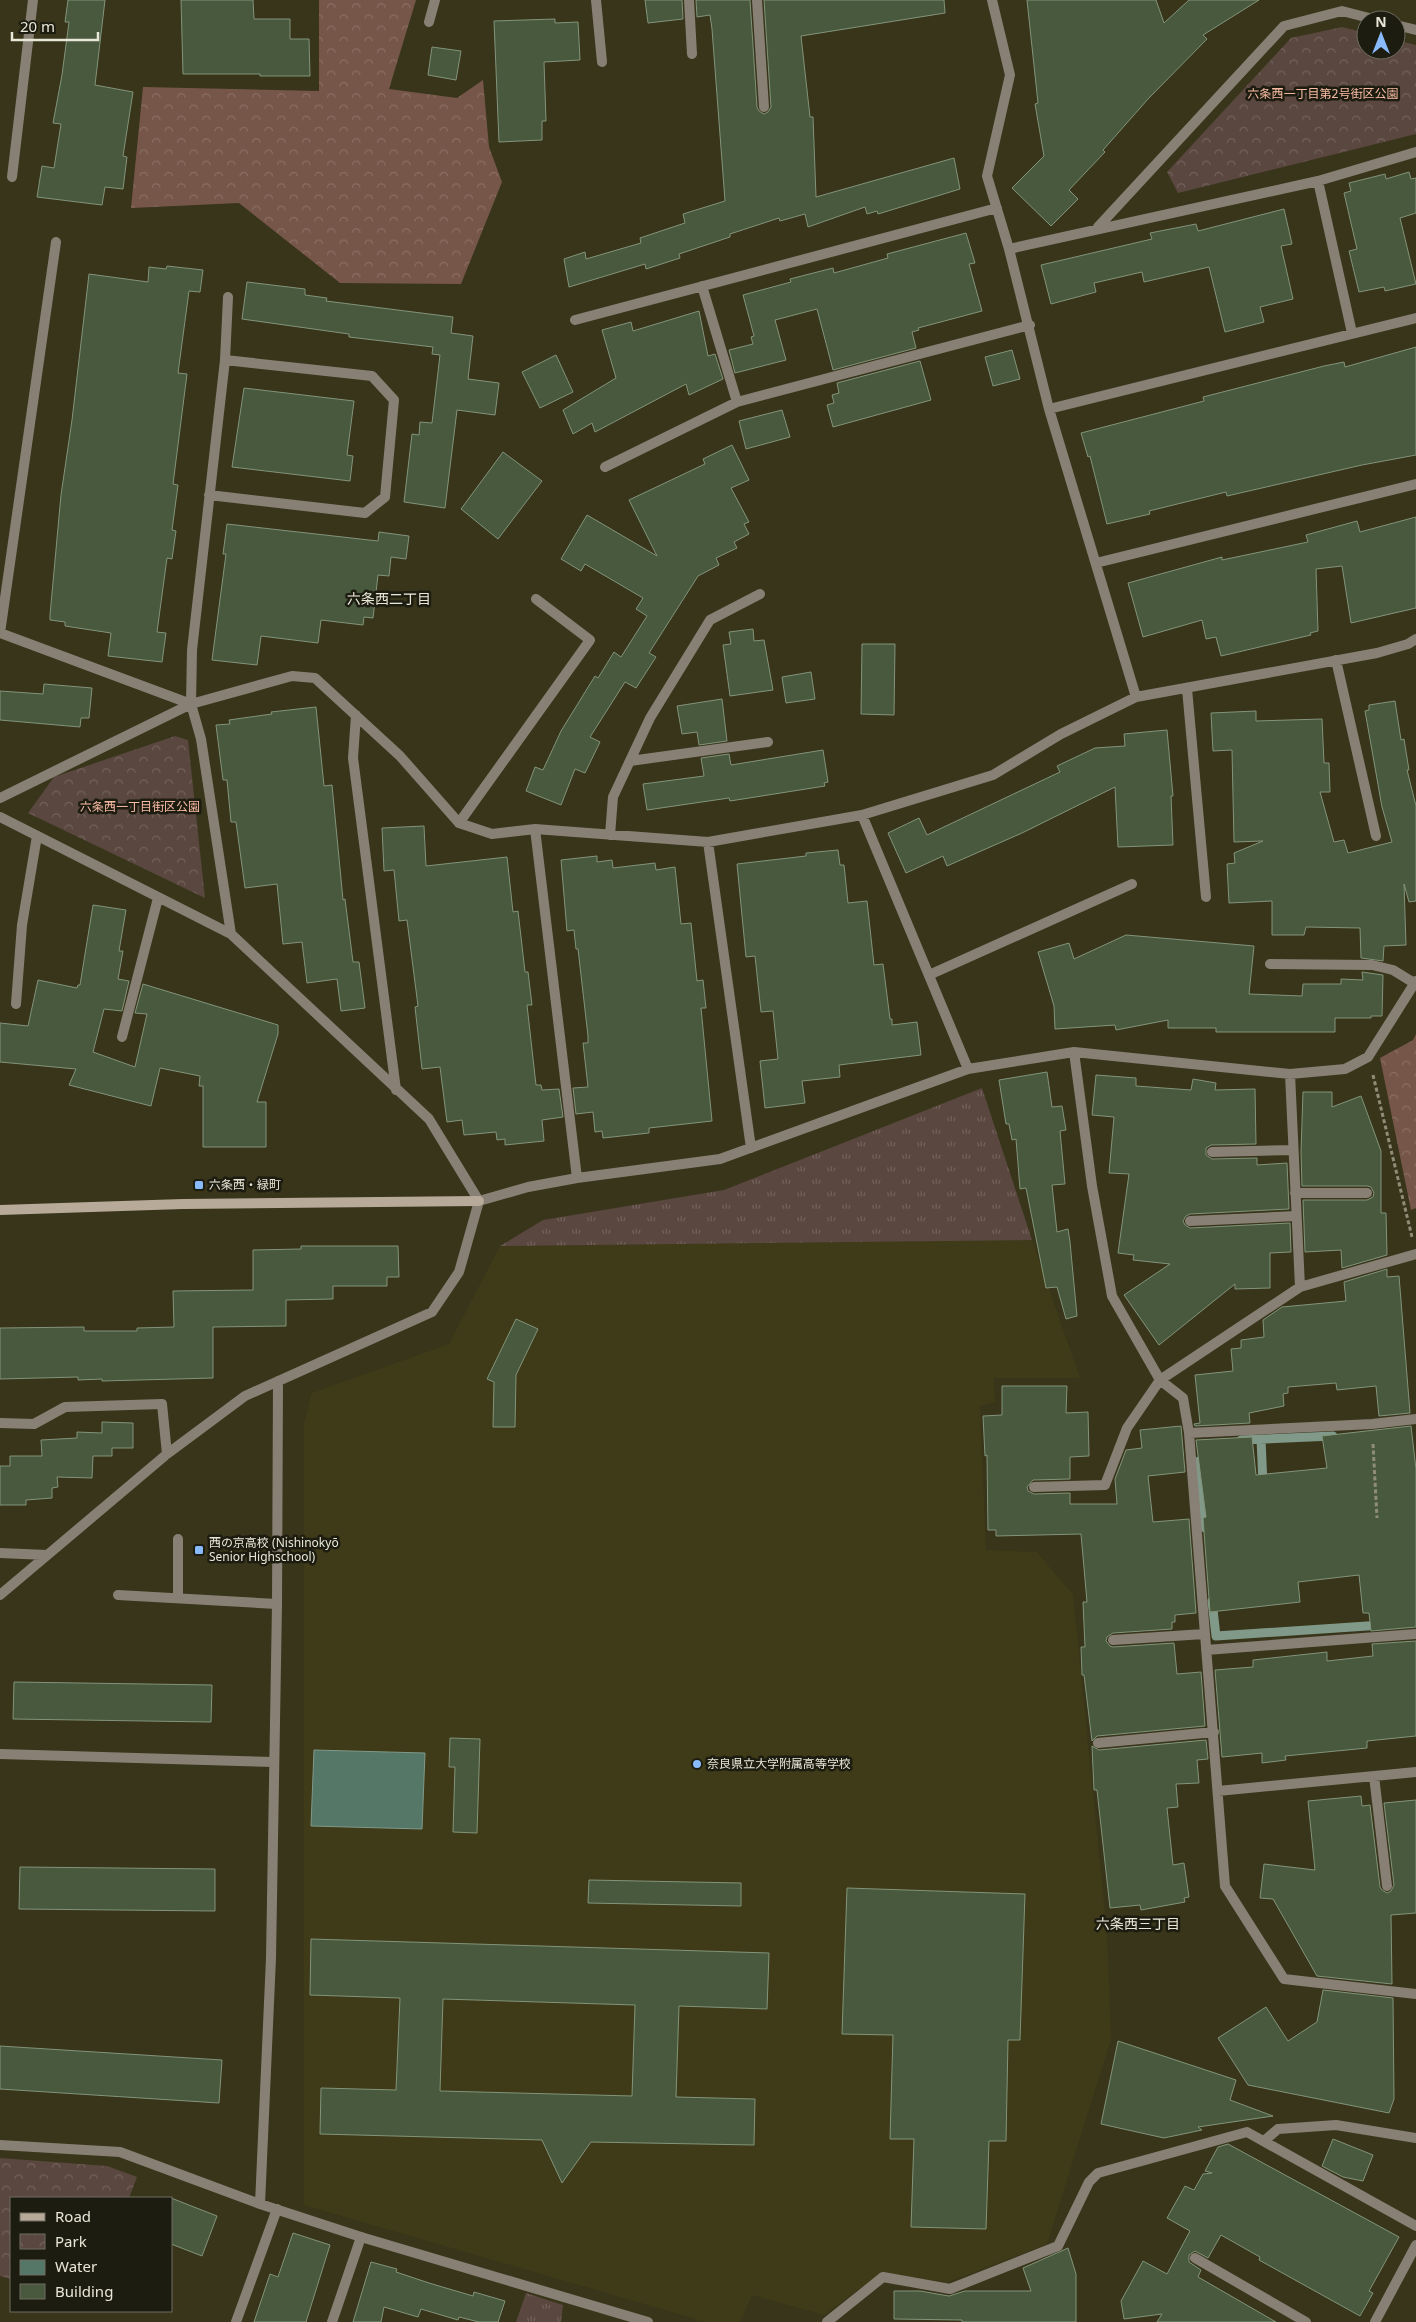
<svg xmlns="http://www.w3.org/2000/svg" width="1416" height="2322" viewBox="0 0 1416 2322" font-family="'Noto Sans','Noto Sans JP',sans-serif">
	<defs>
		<pattern id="grass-tufts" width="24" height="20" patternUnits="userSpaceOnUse" patternTransform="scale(1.25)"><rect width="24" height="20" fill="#5a4740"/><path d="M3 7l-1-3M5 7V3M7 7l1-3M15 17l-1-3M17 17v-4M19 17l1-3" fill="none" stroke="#72625b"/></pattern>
		<pattern id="forest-crowns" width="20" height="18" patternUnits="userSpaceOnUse" patternTransform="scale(1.25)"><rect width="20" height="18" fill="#765649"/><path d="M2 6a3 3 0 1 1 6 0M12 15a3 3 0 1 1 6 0" fill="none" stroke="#8a6e62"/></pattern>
		<pattern id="park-crowns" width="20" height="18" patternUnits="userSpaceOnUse" patternTransform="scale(1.25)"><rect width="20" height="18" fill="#5a4740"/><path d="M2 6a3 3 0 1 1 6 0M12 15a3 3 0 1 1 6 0" fill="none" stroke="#72625b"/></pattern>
	</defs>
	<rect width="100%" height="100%" fill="#38351a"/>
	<path fill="#3f3b18" d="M1032,1240L1080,1378H994L995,1402L980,1406L986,1550L1037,1552L1073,1595L1107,1933L1111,2039L1047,2244L948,2282L890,2275L870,2281L824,2315L752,2295L740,2322H706L304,2205V1423L312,1393L449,1344L500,1246Z"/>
	<path fill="url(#grass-tufts)" d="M982,1088L1032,1240L500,1246L543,1220L724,1190Z
		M526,2293L563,2305L561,2322H516Z"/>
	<path fill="url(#forest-crowns)" d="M319,0H416L389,89L457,98L483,80L489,147L502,182L461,284L340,283L239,203L131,208L143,87L319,91Z
		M1416,1034V1208L1411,1210L1380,1058L1413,1040Z"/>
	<path fill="url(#park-crowns)" d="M1342,27L1366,33V50H1396V40L1416,45V134L1178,193L1167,172L1291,38Z
		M175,736L188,740L205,898L28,813L54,777Z
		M0,2158L107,2166L137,2177L129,2198H11V2279L0,2276Z"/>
	<path fill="#547767" stroke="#809989" d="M314,1750L425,1753L422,1829L311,1826Z"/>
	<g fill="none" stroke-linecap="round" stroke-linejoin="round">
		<path stroke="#809989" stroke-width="9" d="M1261,1439L1263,1485
			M1241,1440L1333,1436
			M1199,1461L1205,1528
			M1212,1601L1216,1636L1382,1625"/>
	</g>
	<path fill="#48593e" stroke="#83947a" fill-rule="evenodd" d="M68,0H105L95,85L133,92L123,156L127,157L123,189L105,187L102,205L37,197L42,166L54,168L61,124L53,123L62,75L69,22H65Z
		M181,0H253L254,19H290V39H309L310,76H260V74H183Z
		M645,0H682L683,19L648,23Z
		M696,0H750L757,107L759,111L764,114L768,112L771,107L764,0H944L945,13L801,36L810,117H813L816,197L954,158L960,189L878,214L877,211L867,214L865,207L808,227L805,214L780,221L779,218L730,234V237L679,254L680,258L646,269L645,264L569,287L564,259L585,252L586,259L641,243L640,238L685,223L683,214L725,201L712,29L710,15L697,17Z
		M1027,0H1156L1164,23L1189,0H1259L1203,35L1207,39L1148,99L1103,150L1105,152L1069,190L1078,199L1051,226L1012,188L1044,156L1035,104L1038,103Z
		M555,19V23L578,22L580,60L544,62L546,121H542V140L499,142L494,21Z
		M432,47L461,51L456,80L428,75Z
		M1409,172L1411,179L1416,178V213L1400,218L1416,284L1385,291L1384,287L1359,292L1349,251L1357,249L1344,193L1351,191L1349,183L1385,174L1386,179Z
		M1284,209L1292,244L1281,246L1293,299L1260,307L1264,322L1225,332L1209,267L1144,282L1142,272L1094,283L1096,292L1051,304L1041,265L1152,239L1150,233L1196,224L1198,231Z
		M966,233L975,263L969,264L982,311L918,328L919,330L912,332L916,348L833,370L817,309L775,320L786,360L735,373L729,350L753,344L751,337L754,336L743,295L791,282L790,279L833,268L834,273L888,258L887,254Z
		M167,266L203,270L200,292L189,291L178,373L187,374L173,484L178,485L172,530L176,531L172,559L167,558L157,632L166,633L162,662L108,656L111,633L65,626V622L50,620V615L61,495L72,420L89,274L148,282L149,267L166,269Z
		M247,282L305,289V295L327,298L326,301L453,317L451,333L473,336L468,379L499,383L495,415L457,410L445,508L404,502L412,434L419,435L420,422L432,423L440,355L432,354L433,347L349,337V334L242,319Z
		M699,311L708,356L715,354L723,379L689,395L686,384L595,432L592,423L573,434L563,410L616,378L602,330L631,322L633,331Z
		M1416,347V455L1362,465L1227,496L1226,492L1149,511L1150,514L1107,524L1090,456L1088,457L1081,433L1204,401L1203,397L1324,366L1344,362L1345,367Z
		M1012,350L1020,379L993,386L985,357Z
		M556,355L573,392L540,408L522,372Z
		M920,361L931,400L833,427L827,405L834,403L832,395L839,393L837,383Z
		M244,388L354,401L347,455L353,456L350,481L232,467Z
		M782,410L790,437L746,449L739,421Z
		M732,445L749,480L731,488L749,522L744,524L749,534L734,542L737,548L716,558L719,565L698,576L649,653L656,657L636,688L625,682L590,737L600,742L585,773L575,769L561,805L526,791L535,767L543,770L561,731L595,676L598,678L614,652L621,657L647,616L636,609L643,598L585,564L581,571L561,559L587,515L657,556L629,500L705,464L703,459Z
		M503,452L542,481L498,539L461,509Z
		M1416,517V608L1351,623L1342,566L1316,569L1318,631L1310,633L1311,635L1221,656L1216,637L1206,639L1202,620L1143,637L1128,583L1222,557V560L1308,542L1306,535L1357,521L1360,532Z
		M227,524L378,541L379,532L409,536L406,559L391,557L389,576L378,575L373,618L364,617L363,625L321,620L318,643L261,636L257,665L212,660L226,554H223Z
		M753,629L754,641L764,640L773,690L730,696L723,645L731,644L729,632Z
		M862,644H895L894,715L861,714Z
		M811,672L815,699L786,703L782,677Z
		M44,684L92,688L89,718H81L80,727L0,720V691L43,694Z
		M722,699L727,741L699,745L697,732L682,734L677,706Z
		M1395,701L1401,740L1404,739L1409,770H1407L1416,806V901L1409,902L1404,884L1406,945L1384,946L1383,961L1361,958L1360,928L1306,927L1304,935H1272V901L1229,903L1227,864L1235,863L1234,853L1263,841L1234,842L1232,750L1213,751L1211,713L1256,711V721L1322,719L1324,763H1329L1330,792H1320L1334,842L1344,840L1348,853L1392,842L1382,807L1365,711L1369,710V705Z
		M316,707L324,786L332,785L343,900L345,899L353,962H359L365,1008L341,1011L337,979L307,983L302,942L283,944L277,884L245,888L236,822H231L227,780H223L216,725L230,724L229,720L272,714L271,712Z
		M1167,730L1173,796H1171L1173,845L1118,847L1115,787L1022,833L947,866L943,856L906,873L888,833L919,818L927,835L1060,772L1057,766L1095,748L1125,746L1124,734Z
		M823,750L828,782L824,783L825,786L730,801L729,798L647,810L643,784L704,776L701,758L729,754L731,765Z
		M424,826L426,866L507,857L513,912L518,911L525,972H528L532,1005H527L536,1085H541L542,1090L559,1089L563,1117L542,1120L544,1141L505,1145V1139L497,1140L496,1132L464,1135L462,1120L447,1122L440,1067L422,1069L415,1007L418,1006L407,920L399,921L394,870L384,871L382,828Z
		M838,850L840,865H844L848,903L867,901L874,965L883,964L890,1019H892V1025L917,1022L921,1055L839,1065L840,1077L802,1081L805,1103L765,1108L760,1061L778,1059L773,1011L761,1012L755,956L746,957L737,864L806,856V853Z
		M597,856V862L612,860L613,868L655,863L656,870L675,867L681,924L691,923L697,981L703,980L706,1008H701L712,1121L649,1128V1133L603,1138L602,1131L595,1132L593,1112L576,1114L573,1088L588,1087L583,1043H588V1036L578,949H576L574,930L567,931L561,860Z
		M93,905L126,910L119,951H123L118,979L129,981L122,1011L104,1009L93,1052L135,1067L147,1014L135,1013L143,984L278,1025V1034L257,1102H266V1147H203V1086H199L200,1076L160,1068L151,1106L69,1085L76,1069L0,1062V1023L28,1026L38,980L77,988L78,985H80Z
		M1126,935L1254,946L1249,994L1302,996L1303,984H1341V979L1363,980L1362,972L1383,975L1382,1016H1371V1018H1335V1032H1216V1028H1168V1020L1116,1030L1115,1025L1055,1029L1054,1006L1038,952L1069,943L1074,959Z
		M1047,1072L1052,1107L1062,1106L1066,1130L1060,1131L1065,1184L1052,1185L1057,1232L1068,1229L1070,1242L1077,1316L1066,1319L1057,1287L1046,1288L1026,1188L1020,1189L1016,1139L1012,1140L1009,1124H1006L999,1080Z
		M1096,1075L1136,1078V1086L1191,1090L1193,1079L1216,1083L1215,1090L1255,1089L1256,1144L1211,1145L1206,1148V1155L1212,1159L1257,1158V1165L1287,1163L1289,1209L1190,1214L1186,1216L1183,1221L1185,1225L1190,1228L1290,1223L1291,1252L1270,1253V1288L1235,1289V1284L1159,1345L1124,1295L1170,1264L1133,1260L1134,1255L1118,1253L1129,1174L1109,1173L1114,1117L1092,1115Z
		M1303,1092H1332V1107L1361,1096L1381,1151V1213H1386L1387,1255L1342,1268L1341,1250L1305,1252L1303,1200H1367L1373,1197L1374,1193L1371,1187L1367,1186H1302L1301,1152Z
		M301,1246H398L399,1277H387V1286H333V1299L286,1300V1326L213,1327V1378L102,1381V1379L78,1380V1377L0,1379V1328L84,1327V1331H137V1328L174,1327L173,1291L253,1290V1250L301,1249Z
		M1387,1269V1277L1399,1276L1410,1413L1379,1416L1376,1386L1337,1390L1336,1383L1288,1387V1393L1283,1394L1284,1406L1249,1413L1250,1423L1195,1426L1194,1424L1200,1423L1195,1375L1233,1371L1231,1349L1241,1348V1340L1264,1337L1263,1320L1282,1307L1346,1301L1344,1282Z
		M516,1319L538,1329L516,1375L515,1427H493L494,1382L487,1379Z
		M1002,1386H1067L1066,1413L1088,1412L1089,1456L1070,1457V1479L1033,1480L1027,1487L1028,1491L1034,1494L1070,1493V1504H1117L1115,1479L1126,1450L1142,1448L1140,1430L1181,1426L1185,1472L1148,1476L1153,1522L1189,1519L1196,1613L1175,1615V1622H1172V1629L1113,1633L1107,1637L1106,1641L1110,1646L1113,1647L1174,1643L1177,1674L1201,1672L1205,1726L1097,1736L1092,1741L1084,1675H1082L1081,1647H1085L1083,1602H1087L1081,1534L996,1536V1530H988L987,1455L985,1456L983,1416L1002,1415Z
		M102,1422L133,1423V1448H112V1456H93L92,1478L57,1477L58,1487L52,1488V1498L26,1500V1505H0V1466H10V1456H42L41,1440L77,1438V1432L102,1433Z
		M1411,1426L1416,1469V1627L1371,1631L1369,1613H1363L1359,1575L1298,1582L1300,1602L1210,1612L1203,1518L1206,1517L1196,1440L1252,1437L1256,1475L1327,1468L1322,1436Z
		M1416,1641V1736L1367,1741V1748L1285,1756L1286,1760L1262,1763V1753L1222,1757L1215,1670L1253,1667V1660L1327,1652V1661L1373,1656L1372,1644Z
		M14,1682L212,1685L211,1722L13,1719Z
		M450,1738L480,1739L477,1833L453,1832L455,1767H449Z
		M1206,1740L1208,1759L1197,1760L1199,1783L1176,1784L1178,1807L1167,1808L1173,1865L1184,1863L1189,1897L1184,1898L1185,1902L1141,1910L1140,1905L1110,1908L1097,1790H1094L1092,1746L1099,1750Z
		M1361,1796L1362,1806L1370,1805L1380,1887L1382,1890L1387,1893L1391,1891L1394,1885L1384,1803L1416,1800V1913L1391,1915L1392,1984L1317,1976L1273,1899L1260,1898L1264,1864L1315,1870L1308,1801Z
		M20,1867L215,1869V1911L19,1909Z
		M589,1880L741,1883V1906L588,1903Z
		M847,1888L1025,1894L1020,2040H1008L1006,2141H989L986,2229L911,2227L914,2139H890L893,2035L842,2034Z
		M311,1939L769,1953L767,2009L679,2006L676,2097L755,2099L754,2145L591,2142L562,2183L542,2140L320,2134L321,2088L396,2090L400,1998L310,1995ZM443,1999L635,2005L632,2096L440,2091Z
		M1323,1990L1393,1998L1394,2099L1389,2113L1248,2085L1218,2038L1266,2007L1288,2041L1317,2022Z
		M1118,2041L1236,2080L1230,2100L1273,2116L1198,2127L1202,2130L1164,2138L1101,2124Z
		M0,2046L222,2060L219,2103L0,2089Z
		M1333,2139L1373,2155L1363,2181L1343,2177L1322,2166Z
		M1228,2144L1399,2237L1369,2291L1373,2293L1360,2316L1259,2260L1260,2257L1221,2235L1208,2258L1195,2251L1189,2255V2262L1201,2270L1198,2277L1276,2322H1157L1162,2314L1124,2319L1121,2301L1143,2261L1167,2274L1190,2231L1167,2218L1185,2186L1194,2190L1203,2174L1212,2173L1205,2171L1218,2147Z
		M171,2198L217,2216L202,2256L171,2244Z
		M293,2233L330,2245L306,2322H254L270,2274L278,2277Z
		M1068,2248L1076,2274V2322H962V2320L894,2319V2291H920L949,2296L965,2291H1031L1023,2268Z
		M371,2262L397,2269L396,2272L429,2283L473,2296L474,2292L505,2301L498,2322H479L459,2317L458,2320L421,2309L418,2317L384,2307L381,2322H353Z"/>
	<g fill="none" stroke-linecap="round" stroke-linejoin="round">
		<path stroke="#8f8d77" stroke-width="3" stroke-dasharray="4 2.5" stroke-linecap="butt" d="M1373,1075L1412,1237
			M1373,1444L1377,1518"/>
		<path stroke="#888075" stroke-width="10" d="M596,0L602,62
			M689,0L692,54
			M757,0L764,107
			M459,823L590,640L536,599
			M1270,964L1372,965L1393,970L1414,983
			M929,975L1132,884
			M16,1004L22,925L37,836
			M178,1539V1598
			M118,1595L277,1604
			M1195,2258L1306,2322
			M236,2322L277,2209
			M332,2322L361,2237"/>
		<path stroke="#888075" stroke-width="10" d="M992,0L1010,75L987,176L1009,249L1049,409L1136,697
			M429,22L435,0
			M1396,25L1416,30
			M12,177L33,0
			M1318,181L1352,333
			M1098,227L1284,26L1342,11L1377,20
			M1009,249L1318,181L1416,152
			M702,286L737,402
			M575,320L997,208
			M225,360L228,297
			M1049,409L1416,318
			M605,467L737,402L1030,325
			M209,495L365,513L385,497L394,400L372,376L225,360L192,650L191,704L201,739L231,934
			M1096,563L1416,484
			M0,633L191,704L292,676L315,678L400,756L459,823L492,834L535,829L708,842L862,815
			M0,633L56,242
			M1336,660L1376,836
			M1187,689L1206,897
			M356,715L353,758L396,1090
			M630,761L768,742
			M0,798L191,704
			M0,817L231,934L429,1119L479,1201L459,1272L432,1312L245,1396L167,1454L0,1595
			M535,829L577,1178
			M610,835L613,797L650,718L710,620L760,594
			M708,842L751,1148
			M122,1037L158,898
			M1074,1052L1092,1186L1112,1296L1160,1380L1300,1287L1416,1254
			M968,1069L862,815L993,775L1061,734L1136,697L1377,653L1408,644L1416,639
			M1290,1074L1300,1287
			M1212,1152L1293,1150
			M1295,1193H1367
			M479,1201L528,1187L577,1178L720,1159L968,1069L1074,1052L1290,1074L1345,1069L1368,1057L1416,981
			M1190,1221L1296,1216
			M0,1423L34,1424L65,1407L162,1404L167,1454
			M1189,1433L1372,1424L1416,1419
			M1034,1487L1105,1485L1127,1428L1160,1380L1183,1398L1189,1433L1225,1886L1284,1979L1416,1994
			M0,1553L47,1555
			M1113,1640L1204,1634
			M1206,1650L1416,1634
			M1098,1743L1214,1732
			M0,1754L273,1762
			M1374,1776L1387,1886
			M1218,1791L1416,1772
			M1264,2141L1278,2129L1336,2125L1416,2138
			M0,2145L120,2152L260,2204L361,2237L648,2322
			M260,2204L271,1958L277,1604L278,1381
			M827,2322L883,2277L950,2289L1058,2246L1089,2182L1098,2173L1247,2132L1416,2226
			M1375,2322L1416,2245"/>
		<path stroke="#b8aa99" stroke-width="10" d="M0,1210L183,1204L479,1201"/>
	</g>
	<g fill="#89bafc" stroke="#1d1c11" stroke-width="2">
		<rect x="194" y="1180" width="10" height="10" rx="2.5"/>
		<rect x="194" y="1545" width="10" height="10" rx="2.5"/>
		<circle cx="697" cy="1764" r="5"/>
	</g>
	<g text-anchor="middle" stroke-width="5" stroke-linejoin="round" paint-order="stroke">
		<g font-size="12" fill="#f9bca4" stroke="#1d1c11">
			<text x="1323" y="98">六条西一丁目第2号街区公園</text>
			<text x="140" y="811">六条西一丁目街区公園</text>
		</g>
		<g font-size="12" fill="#e8e7d7" stroke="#1d1c11" text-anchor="start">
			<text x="209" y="1189">六条西・緑町</text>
			<text x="209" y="1547">西の京高校 (Nishinokyō<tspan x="209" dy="14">Senior Highschool)</tspan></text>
			<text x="707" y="1768">奈良県立大学附属高等学校</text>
		</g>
		<g font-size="14" fill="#e8e7d7" stroke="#1d1c11">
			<text x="389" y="604">六条西二丁目</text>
			<text x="1138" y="1929">六条西三丁目</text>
		</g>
	</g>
	<rect x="10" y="2197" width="162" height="115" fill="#1d1c11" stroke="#6e6d60"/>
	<rect x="20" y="2213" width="25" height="8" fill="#b8aa99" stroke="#6e6d60"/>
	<text x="55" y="2222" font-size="15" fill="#e8e7d7">Road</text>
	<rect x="20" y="2234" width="25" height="15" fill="url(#park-crowns)" stroke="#6e6d60"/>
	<text x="55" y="2247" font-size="15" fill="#e8e7d7">Park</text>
	<rect x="20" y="2260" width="25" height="15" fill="#547767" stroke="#6e6d60"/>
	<text x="55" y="2272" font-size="15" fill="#e8e7d7">Water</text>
	<rect x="20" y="2284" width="25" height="15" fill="#48593e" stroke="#6e6d60"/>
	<text x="55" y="2297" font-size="15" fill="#e8e7d7">Building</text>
	<g transform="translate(1381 35)"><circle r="24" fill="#1d1c11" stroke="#6e6d60"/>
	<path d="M0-4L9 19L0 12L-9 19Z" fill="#89bafc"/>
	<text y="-8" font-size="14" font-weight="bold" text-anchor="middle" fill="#e8e7d7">N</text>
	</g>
	<path d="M12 32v8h86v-8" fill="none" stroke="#e8e7d7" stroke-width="2.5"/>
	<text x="20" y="32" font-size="15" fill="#e8e7d7" stroke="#1d1c11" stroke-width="4" paint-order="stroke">20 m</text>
</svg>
